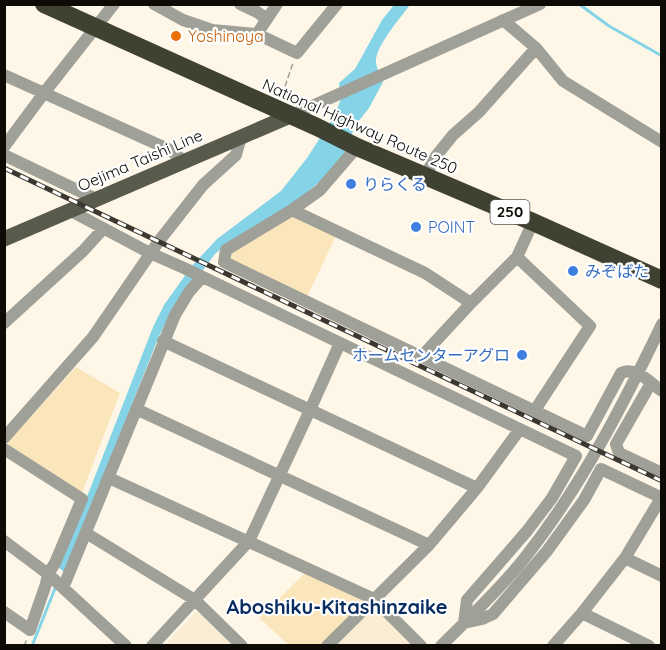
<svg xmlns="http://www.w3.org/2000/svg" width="666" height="650" viewBox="0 0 666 650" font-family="Quicksand,'Noto Sans JP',sans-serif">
	<rect width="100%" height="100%" fill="#fef7e8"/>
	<path fill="#faedd3" d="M374,606L414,646H333Z
		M195,612H202L238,646H164Z"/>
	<path fill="#fbe6bc" d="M289,217H299L336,236L307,297L230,260V254Z
		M76,367L120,393L82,493L10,448L8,442Z
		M310,573L363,598L365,604L322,645H289L259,618L303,575Z"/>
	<path fill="#85d3e7" d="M394,5H410C401,17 374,48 376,63C377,69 381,76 383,82L369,108L355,126L344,154L323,179L294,203L230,241L215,254L170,314L159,336L65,573L58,567L90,489L153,327L164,305L191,267L217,239L281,191L307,158L334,116L341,99L339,83L355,69L382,20Z"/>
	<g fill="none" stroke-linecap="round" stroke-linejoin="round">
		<path stroke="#85d3e7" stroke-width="3" d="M579,4L609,26L662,56
			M32,646L56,586"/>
		<path stroke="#a39d92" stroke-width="1.5" stroke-dasharray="6 3" stroke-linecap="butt" d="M282,95L293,63
			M24,646L27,639"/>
		<path stroke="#9fa098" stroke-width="12" d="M154,4L183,20L212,30L257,34L297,53L337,4
			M240,4L257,12L267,19
			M503,20L536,48L563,81L662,142
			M257,34L277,4
			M4,75L170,150L184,161
			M290,116L540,4
			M4,147L44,93L114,4
			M357,147L320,190L292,210L226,250L224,262L587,436L621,373C637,366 650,383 662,391
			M4,155L96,199
			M425,176L436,156L453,135L479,112L536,48
			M69,210L150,253L184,268L576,456L552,498L527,531L467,600L464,623L482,619L493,614L547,551L584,500L601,469L662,498
			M292,210L425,273L471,303
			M517,257L590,326L535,410
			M4,323L83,251L103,229
			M163,341L477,488
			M421,357L471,303L517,257L533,222
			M651,383L616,444L619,453L662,473
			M136,409L429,545
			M4,438L93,337L159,241L203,185L236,155L241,137
			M4,449L82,499L55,563L48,574L46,584L30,630L4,612
			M109,478L374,599L421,646
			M86,533L195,600L242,646
			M4,541L48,574L126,646
			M625,558L662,576
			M63,588L175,315L189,292L202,277
			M582,613L649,646
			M152,646L249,541L310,410L340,343
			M327,646L429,545L477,488L520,429
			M441,646C469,618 498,591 523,560C581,487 622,407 662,324
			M553,646L582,613L625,558L661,498"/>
		<path stroke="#585a4c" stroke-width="15" d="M4,239L290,116"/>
		<path stroke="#3f4131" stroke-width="18" d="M44,4L317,127L357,147L533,222L662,280"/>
		<g stroke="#3c3831" stroke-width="5">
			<path id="rail" d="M4,168L662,481"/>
		</g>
		<use href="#rail" stroke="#fff" stroke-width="3" stroke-dasharray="9" stroke-linecap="butt"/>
	</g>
	<circle fill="#e8710a" stroke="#fff" stroke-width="2" cx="176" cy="36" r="6"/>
	<g fill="#3f7fe0" stroke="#fff" stroke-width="2">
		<circle cx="351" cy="184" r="6"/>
		<circle cx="416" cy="227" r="6"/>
		<circle cx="573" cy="271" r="6"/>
		<circle cx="522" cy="355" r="6"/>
	</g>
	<g text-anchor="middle" stroke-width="4.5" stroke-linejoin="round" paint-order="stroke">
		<rect fill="#fff" stroke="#565451" stroke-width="1.5" x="490.5" y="200" width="39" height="24" rx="4.5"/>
		<g font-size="15" font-weight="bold" fill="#0e0b06">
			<text x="510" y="217">250</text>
		</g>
		<g font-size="16" fill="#c56008" stroke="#fff" text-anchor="start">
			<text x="188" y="42">Yoshinoya</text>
		</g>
		<g font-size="16" fill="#0e0b06" stroke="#fff">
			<text transform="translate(360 126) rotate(24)" y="6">National Highway Route 250</text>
			<text transform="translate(140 160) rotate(-23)" y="6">Oejima Taishi Line</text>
		</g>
		<g font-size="16" fill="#366cbe" stroke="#fff" text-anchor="start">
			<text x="363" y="190">りらくる</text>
			<text x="428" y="233">POINT</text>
			<text x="585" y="277">みぞばた</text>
			<text x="510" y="361" text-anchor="end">ホームセンターアグロ</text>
		</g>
		<g font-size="20" font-weight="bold" fill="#0a2d61" stroke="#fff">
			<text x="337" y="614">Aboshiku-Kitashinzaike</text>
		</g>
	</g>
	<rect width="666" height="650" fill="none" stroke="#0e0b06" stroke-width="12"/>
</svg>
